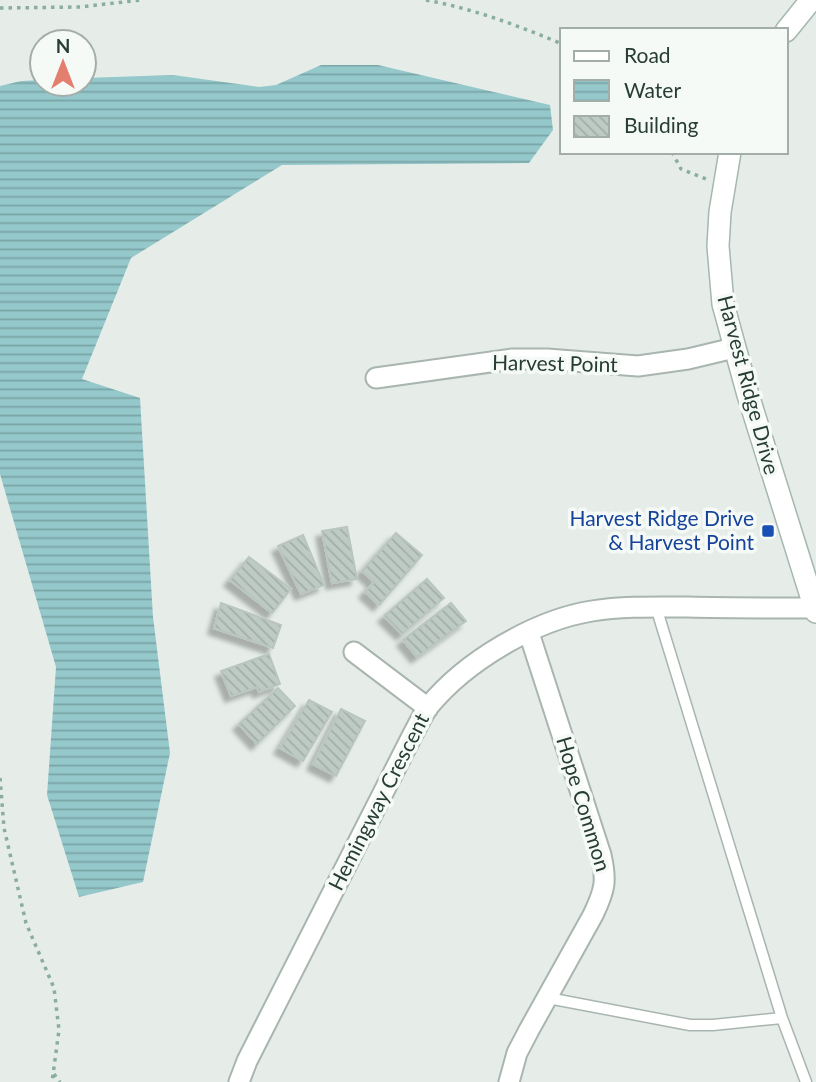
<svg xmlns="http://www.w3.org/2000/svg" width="816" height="1082" viewBox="0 0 816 1082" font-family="Lato,sans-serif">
	<defs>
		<pattern id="water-rules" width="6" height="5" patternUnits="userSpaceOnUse" patternTransform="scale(1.75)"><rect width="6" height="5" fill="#95c8cb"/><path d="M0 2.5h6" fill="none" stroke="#7aa4a6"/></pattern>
		<pattern id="building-back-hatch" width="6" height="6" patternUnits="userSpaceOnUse" patternTransform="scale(1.75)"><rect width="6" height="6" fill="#becac4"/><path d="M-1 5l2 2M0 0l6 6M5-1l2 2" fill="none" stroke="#a3aea9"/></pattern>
		<filter id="shadow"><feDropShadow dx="-6" dy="6" stdDeviation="2" flood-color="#0004"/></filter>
	</defs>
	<rect width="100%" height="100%" fill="#e6ede9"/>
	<path fill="url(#water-rules)" d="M321,65H378L550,105L553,130L529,163L282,165L131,258L82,379L140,398L153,617L170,753L143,882L79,897L47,795L56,667L0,474V86L21,81L42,80V84H84V78L173,75L259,87L276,85Z"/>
	<path fill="url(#building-back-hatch)" stroke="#b9c6bf" stroke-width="2" filter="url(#shadow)" d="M347,527L357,579L332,583L322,531Z
		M396,533L422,555L379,605L365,592L374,582L362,571Z
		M303,535L324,585L301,594L278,546Z
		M249,557L291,589L272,613L230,580Z
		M427,579L444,598L402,634L384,616Z
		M221,603L281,625L273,648L214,628Z
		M451,603L466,621L417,657L403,640Z
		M269,654L280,684L259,692L257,687L231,696L221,671Z
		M278,688L295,706L257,744L239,724Z
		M309,700L332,712L303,761L280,748Z
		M341,709L365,721L336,776L313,764Z"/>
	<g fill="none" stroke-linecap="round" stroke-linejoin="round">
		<g stroke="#a9b5af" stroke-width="13">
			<path id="lane" d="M656,607L782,1018L806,1082
				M548,998L690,1025H713L782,1018"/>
		</g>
		<g stroke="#a9b5af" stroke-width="23">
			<path id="street" d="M376,378L512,359H547L638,366L688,359L734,348
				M354,652L428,708
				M239,1082L247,1061L413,734C418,725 423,714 429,706C466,661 535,620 592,611C624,606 656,607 688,607C731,608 773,608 816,608
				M509,1082L517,1053L529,1030L593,915C605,890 607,881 601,855L529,633"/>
		</g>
		<g stroke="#a5b7af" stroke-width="24">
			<path id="secondary" d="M786,31L811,0
				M730,152L720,212L718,246L723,304L748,395L816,612"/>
		</g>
		<path stroke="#8aad9e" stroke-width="3.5" stroke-dasharray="3.5 5" stroke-linecap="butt" d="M426,0C474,9 517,25 562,44
			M0,8L80,7L141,0
			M672,152L681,169L706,179
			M0,778L4,828L26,923L54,988L59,1030L52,1082
			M54,1074L60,1082"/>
		<use href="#lane" stroke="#fff" stroke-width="10"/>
		<use href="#street" stroke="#fff" stroke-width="19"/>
		<use href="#secondary" stroke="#fff" stroke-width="21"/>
	</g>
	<rect fill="#1a4fb4" stroke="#f6faf7" stroke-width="2.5" x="761" y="524" width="14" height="14" rx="3.5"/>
	<g text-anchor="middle" stroke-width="7" stroke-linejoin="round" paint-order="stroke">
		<g font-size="21" fill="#273d34" stroke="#f6faf7">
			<text transform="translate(555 364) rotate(1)" y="7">Harvest Point</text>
			<text transform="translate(748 385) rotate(75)" y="7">Harvest Ridge Drive</text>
			<text transform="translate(379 802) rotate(-63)" y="7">Hemingway Crescent</text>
			<text transform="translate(583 804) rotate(73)" y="7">Hope Common</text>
		</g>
		<g font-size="21" fill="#164399" stroke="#f6faf7" text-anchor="end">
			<text x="754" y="526">Harvest Ridge Drive<tspan x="754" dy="24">&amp; Harvest Point</tspan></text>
		</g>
	</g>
	<rect x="560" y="28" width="228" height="126" fill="#f6faf7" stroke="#a3aea9" stroke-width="2"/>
	<rect x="574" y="51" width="35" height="10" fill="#ffffff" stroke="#a3aea9" stroke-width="2"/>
	<text x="624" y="63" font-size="21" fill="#273d34">Road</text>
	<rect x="574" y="80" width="35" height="21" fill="url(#water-rules)" stroke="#a3aea9" stroke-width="2"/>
	<text x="624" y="98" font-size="21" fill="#273d34">Water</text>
	<rect x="574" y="116" width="35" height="21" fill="url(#building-back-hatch)" stroke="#a3aea9" stroke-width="2"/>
	<text x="624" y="133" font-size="21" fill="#273d34">Building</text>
	<g transform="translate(63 63)"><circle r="33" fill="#f6faf7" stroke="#a3aea9" stroke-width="2"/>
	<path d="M0-5L12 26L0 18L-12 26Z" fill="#e27f6f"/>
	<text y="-10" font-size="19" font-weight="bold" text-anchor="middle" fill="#273d34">N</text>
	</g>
</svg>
